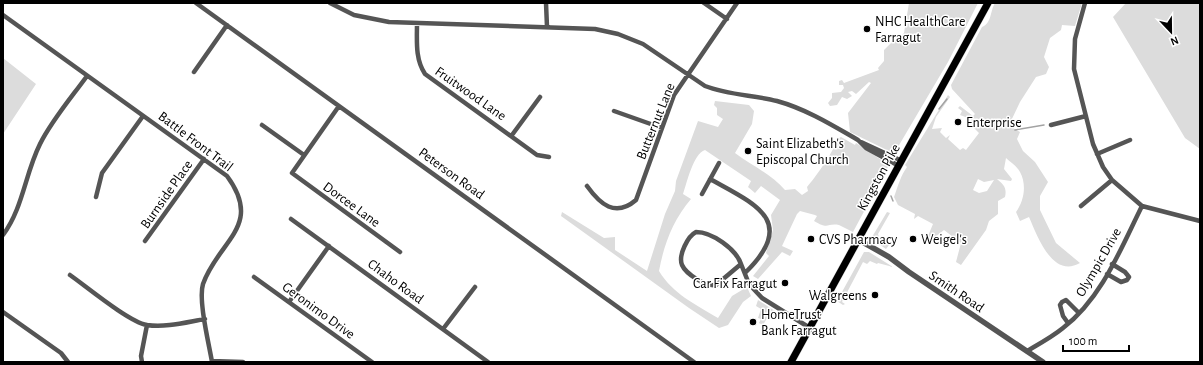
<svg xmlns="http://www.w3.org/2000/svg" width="1203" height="365" viewBox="0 0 1203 365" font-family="'Alegreya Sans',sans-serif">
	<rect width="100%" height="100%" fill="#fff"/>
	<path fill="#dcdcdc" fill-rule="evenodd" d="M909,3H978L948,62L895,152L893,153L850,132L848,113L871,83L869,82L856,94L852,91L848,92L852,96L847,99L842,97L837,105L830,106L828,103L832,98V93L841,92L844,88L843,85H839V81L842,80L844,83L879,70L878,68L884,61V50L893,41H897L904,33Z
		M995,3H1082L1075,26L1062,25L1061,30L1050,38L1044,57L1049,67L1046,74L1036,77L1020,102L1010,123L1013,128L1020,132L1017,139L1023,151L1035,162L1048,182L1040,196V210L1056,243L1080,263C1052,279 1037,235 1029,217L1020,221L1016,212C1024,201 1027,185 1020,172C1017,166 1010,162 1006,158L1004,169L1012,179L1011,181L997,179C1004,185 1007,188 1005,197L998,201V214L989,221L986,230L961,265L956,262L961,243L944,230L929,242L928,236L933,224L918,216L914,219L915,214L898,205L894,197C898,186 901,175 907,167L905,165L948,95L950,97L936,117L932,129L942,128L940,132L946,138L950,135L948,139L960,150L963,148L966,150L979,133L972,126L969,129L972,124L971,119L960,115L962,111L958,108L960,106L973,116L975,114L952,89L951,85L982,27C992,23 990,11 995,3ZM978,179L984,182L994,180L987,191L979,193L973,190Z
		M1126,3H1200V149L1185,138L1113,17Z
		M3,58L36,84L3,134Z
		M715,101L749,105L754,111L752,124L735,153C751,165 771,174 785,190L795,189L802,195L808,191L807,187C815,178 835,150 837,139L841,137L855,145L856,143L889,165L853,232L839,225C826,223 829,230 814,221L817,216L815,215L800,211L797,214L782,246L793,251L790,256L782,252L758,279L753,276L769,256L766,253L773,230L771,215L780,200L761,186L755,193L748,187L751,181L705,150C693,154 687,183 683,194L691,199C673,220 664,244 659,271C673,294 695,304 718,318L732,296L747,287L751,296L743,302L728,325L719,328L689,308L561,216L562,212L604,238L615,237V250L647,271L665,214L675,191L676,181L698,121L718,127L723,119L717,115V108L714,105Z
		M887,212L890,213L878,234L880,240L889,245L886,249L873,240L872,237Z
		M864,252H869L893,267L878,263L877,264L870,261L867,264L863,262L842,302L845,304L843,305L837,301Z
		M758,300L781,315L780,316L778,317L770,313L763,325L759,323L761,319L758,318L761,309L756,306Z"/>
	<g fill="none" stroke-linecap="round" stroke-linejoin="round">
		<path stroke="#a3a3a3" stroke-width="1.5" d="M939,109L947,99
			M1015,130L1044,125
			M891,196L893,201"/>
		<g stroke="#dbdbdb" stroke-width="8">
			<path id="primary" d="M791,362L988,3"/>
		</g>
		<path stroke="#555" stroke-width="4.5" d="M196,3L694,362
			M330,3L354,15L389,22L595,29L618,34L643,44L705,86C728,95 753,95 777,101C806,109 832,125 858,140L866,148L899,166
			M546,3L547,27
			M704,3L727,19
			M1085,3L1075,39L1074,69L1093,144L1103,167L1112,180L1142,206L1200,221
			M3,15L227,176C264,226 218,241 203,284C198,300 209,344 212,362
			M417,23C417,41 415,59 425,74L537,155L549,157
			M194,72L227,25
			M339,106L292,173L400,252
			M614,111L662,128
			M262,125L304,155
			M1051,125L1086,116
			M512,135L540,97
			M861,142L902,161
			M1097,154L1130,140
			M710,179C755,204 798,221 746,272
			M587,186C600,204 615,218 636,200L674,95L737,3
			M702,194L719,163
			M96,197L102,173L143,116
			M1081,206L1112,180
			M291,219L488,362
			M696,232C712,232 736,249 741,264L716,285C706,287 686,274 682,265C678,255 688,236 696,232Z
			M3,235C23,208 25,174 40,144C52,120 71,98 87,76
			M145,241L204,159
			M741,264L749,284L762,298L810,328
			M1107,274L1121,282L1127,280L1129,277L1125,272L1112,264
			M70,275C87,287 129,322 147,325C165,328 187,322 205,319
			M254,277L372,362
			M289,302L329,246
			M3,312L61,353L68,362
			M1068,323L1063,316L1060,305L1062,302L1066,300L1079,313
			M443,329L475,287
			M1027,351C1039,344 1052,337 1063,328C1102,298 1121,248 1142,206
			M212,361L243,362
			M142,362L141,356L147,325"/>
		<path stroke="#555" stroke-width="5.5" d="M859,240L889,257L909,272L1043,362"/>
		<use href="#primary" stroke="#000" stroke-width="7"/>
	</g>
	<g fill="#000" stroke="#fff" stroke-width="1.5">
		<circle cx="867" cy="29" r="4"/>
		<circle cx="958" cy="122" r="4"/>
		<circle cx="748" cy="151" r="4"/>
		<circle cx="811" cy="239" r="4"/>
		<circle cx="913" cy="239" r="4"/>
		<circle cx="785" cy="283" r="4"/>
		<circle cx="875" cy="295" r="4"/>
		<circle cx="753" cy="322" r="4"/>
	</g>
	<g text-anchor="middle" stroke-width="3" stroke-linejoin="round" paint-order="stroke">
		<g font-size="14" fill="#000" stroke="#fff" text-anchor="start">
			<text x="875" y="26">NHC HealthCare<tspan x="875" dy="16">Farragut</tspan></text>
			<text x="966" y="127">Enterprise</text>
			<text x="756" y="148">Saint Elizabeth's<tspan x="756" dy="16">Episcopal Church</tspan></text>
			<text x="819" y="244">CVS Pharmacy</text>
			<text x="921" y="244">Weigel's</text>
			<text x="777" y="288" text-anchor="end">Car Fix Farragut</text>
			<text x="867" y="300" text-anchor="end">Walgreens</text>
			<text x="761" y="319">HomeTrust<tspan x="761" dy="16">Bank Farragut</tspan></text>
		</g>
		<g font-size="14" fill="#000" stroke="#fff">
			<text transform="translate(471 93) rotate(35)" y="5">Fruitwood Lane</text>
			<text transform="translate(655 121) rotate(-68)" y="5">Butternut Lane</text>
			<text transform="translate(196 141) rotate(37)" y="5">Battle Front Trail</text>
			<text transform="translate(452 173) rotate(36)" y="5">Peterson Road</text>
			<text transform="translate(878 177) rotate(-61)" y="5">Kingston Pike</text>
			<text transform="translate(166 194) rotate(-55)" y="5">Burnside Place</text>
			<text transform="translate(352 204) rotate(36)" y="5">Dorcee Lane</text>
			<text transform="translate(1098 262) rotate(-60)" y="5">Olympic Drive</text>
			<text transform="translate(396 281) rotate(36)" y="5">Chaho Road</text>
			<text transform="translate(957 291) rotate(34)" y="5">Smith Road</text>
			<text transform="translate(319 310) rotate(36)" y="5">Geronimo Drive</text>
		</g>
	</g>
	<rect width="1203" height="365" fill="none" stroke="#000000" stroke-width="8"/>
	<g transform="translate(1171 32) rotate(158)" stroke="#ffffff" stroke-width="3" paint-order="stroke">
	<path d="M0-3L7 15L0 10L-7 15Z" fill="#000000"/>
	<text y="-6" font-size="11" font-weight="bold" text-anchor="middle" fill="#000000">N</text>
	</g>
	<path d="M1063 345v6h66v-6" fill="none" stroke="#000000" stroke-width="2"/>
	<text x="1069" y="345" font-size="12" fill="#000000" stroke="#ffffff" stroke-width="3" paint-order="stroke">100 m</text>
</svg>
